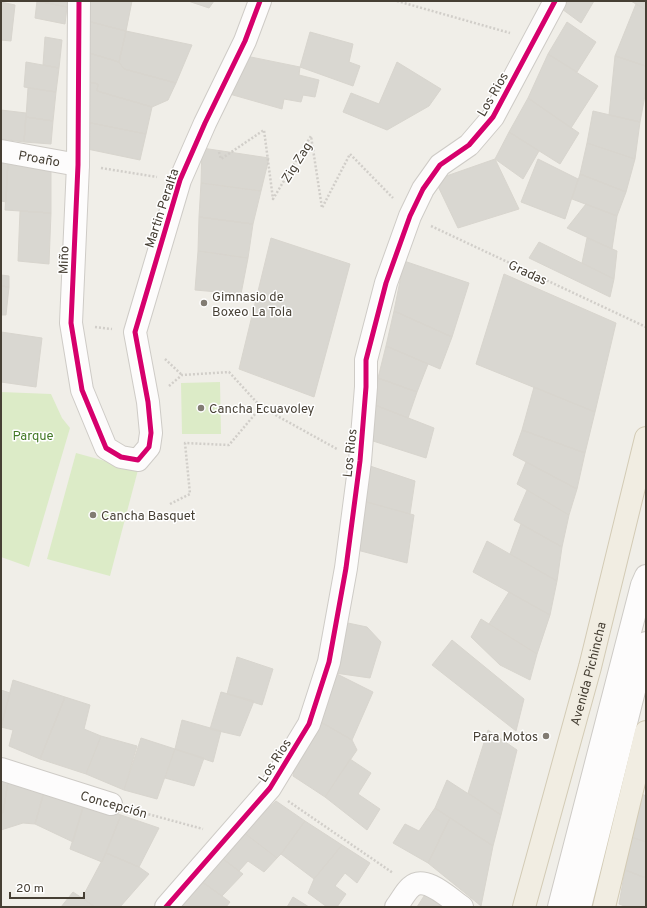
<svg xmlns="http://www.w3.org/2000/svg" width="647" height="908" viewBox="0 0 647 908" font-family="Overpass,sans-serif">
	<rect width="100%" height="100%" fill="#f0eee8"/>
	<path fill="#dcebc7" d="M220,382L221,434H182L181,383Z
		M1,392L51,394L62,418L70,428L29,567L1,557Z
		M76,453L138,470L110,576L47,559Z"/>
	<path fill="#d9d7d1" stroke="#d8d5ce" d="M37,1H67V7Z
		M37,1L67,7L65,24L35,18Z
		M85,1H132L126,31L83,20Z
		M188,1H214L209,8Z
		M551,1H594L581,23Z
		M631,1H646V10Z
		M1,2L15,5L11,41L1,40Z
		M636,4L646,10V66L615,56Z
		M83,20L126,31L119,62L79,50Z
		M567,22L596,42L577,72L548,54Z
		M126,31L192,45L176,83L124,69L119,62Z
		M310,32L353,44L349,62L360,66L353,86L300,67Z
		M45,37L62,40L59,68L43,65Z
		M79,50L119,62L124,69L176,83L168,100L152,107L97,91L98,84L76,79Z
		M548,54L598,86L571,128L528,98Z
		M241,55L300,67L299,75L319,80L315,97L303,95L301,102L284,99L282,109L226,93Z
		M615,56L646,66V90L640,122L609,115Z
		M26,62L59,68L56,92L24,87Z
		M397,62L441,89L429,106L387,130L343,112L351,93L379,104Z
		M76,79L98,84L97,91L152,107L146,134L71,119Z
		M28,88L56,92L53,121L26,117Z
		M528,98L579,133L560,164L509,132Z
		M1,110L26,113L24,142L1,139Z
		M593,111L640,122L635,159L587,143Z
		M26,117L53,121L51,144L24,142Z
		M71,119L146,134L140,160L68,145Z
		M509,132L539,151L523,179L495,159Z
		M587,143L635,159L626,192L580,174Z
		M202,148L269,158L261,191L201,183Z
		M1,159L8,161L6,202L1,201Z
		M495,159L519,209L458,228L435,180Z
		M538,159L578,179L565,219L521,202Z
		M8,161L51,164V213L5,210Z
		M580,174L626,192L617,216L572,199Z
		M201,183L261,191L253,224L199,217Z
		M586,204L617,216L612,249L567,228Z
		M20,211L51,213L49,264L18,261Z
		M199,217L253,224L248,258L198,251Z
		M271,238L350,264L314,397L239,369Z
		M587,238L617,251L614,279L582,263Z
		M539,242L614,279L610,297L529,258Z
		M198,251L248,258L241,294L195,290Z
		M404,261L469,283L452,337L394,311Z
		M504,274L616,323L595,412L476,364Z
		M1,275L9,276V287L1,286Z
		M1,286L9,287L6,315H1Z
		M394,311L452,337L440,369L386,346Z
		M1,332L42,338L36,387L1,382Z
		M386,346L428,364L417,392L378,378Z
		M378,378L417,392L408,418L375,405Z
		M534,387L595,412L585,453L522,430Z
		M375,405L434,428L426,458L373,441Z
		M522,430L585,453L577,489L513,455Z
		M526,462L577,489L569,515L517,484Z
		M370,466L415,481L410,514L363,501Z
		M527,490L569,515L562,547L514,520Z
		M363,501L414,515L407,563L357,550Z
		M521,524L562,547L557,581L510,554Z
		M487,541L557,581L550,615L473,572Z
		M509,592L550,615L537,654L489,624Z
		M481,619L537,654L530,680L500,665L471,637Z
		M343,622L367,627L381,642L370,678L335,673Z
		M452,640L524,699L516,731L432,665Z
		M237,657L273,669L262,705L227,694Z
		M335,673L373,692L352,740L319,721Z
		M13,680L65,697L40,759L9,746L13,730L1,727Z
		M1,690L10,693L1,727Z
		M221,692L254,701L240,736L210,729Z
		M65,697L90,705L84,729L101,736L86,774L40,759Z
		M182,720L221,731L213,762L175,749Z
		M319,721L352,740L357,750L325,797L293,776L294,768Z
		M488,730L517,750L501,815L468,793Z
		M101,736L137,746L124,790L86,774Z
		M141,738L175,749L157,799L124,790Z
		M175,749L204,758L194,786L165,778Z
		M350,759L371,773L358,794L380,809L367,830L325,797Z
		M1,780L8,782L3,813L1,812Z
		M447,780L501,815L493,846L435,808Z
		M8,782L44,792L35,824L23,823L1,830V813H3Z
		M44,792L84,804L73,842L35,824Z
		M640,793L646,796V842L631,837Z
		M276,801L305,821L281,854L277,858L243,832Z
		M84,804L121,815L102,862L70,849Z
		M435,808L450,818L428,863L393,843L405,824L419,831Z
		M121,815L159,828L139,867L106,853Z
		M450,818L493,846L481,906L428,863Z
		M305,821L342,845L314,879L281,854Z
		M243,832L277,858L264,872L248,861L239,871L219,856Z
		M631,837L646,842V878L625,870Z
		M342,845L370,863L357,883L345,873L335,886L346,894L337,907H327L308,893L314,879Z
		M106,853L139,867L149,874L120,907H95L82,898Z
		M219,856L243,874L222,896L198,879Z
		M625,870L646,878V907H627L619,904Z
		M198,879L222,896L230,902L226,907H175Z
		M73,892L82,898L95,907H61Z
		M424,896H440L453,907H417Z
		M293,897L309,907H287Z"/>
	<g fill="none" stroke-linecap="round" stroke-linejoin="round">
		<g stroke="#cecbc6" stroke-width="24">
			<g id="minor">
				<path d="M79,1L78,165L71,323L82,390L106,448L121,457L138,460L149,447L151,433L148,402L135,332L180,180L205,123L245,41L260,1"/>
				<path id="s1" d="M1,151L78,165"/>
				<path d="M1,769L111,804"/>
				<path d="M166,907L270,788L309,724L329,662L346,568L360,461L366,387V360L386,283L410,216L423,189L440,165L469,145L493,117L555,1"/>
				<path d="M396,907C401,901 405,892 411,887C425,874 450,899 462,907"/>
				<path d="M559,907L642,585L646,576"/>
				<path d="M580,907L646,643"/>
			</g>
		</g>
		<g stroke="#d3cbb5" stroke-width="24">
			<g id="major">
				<path id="s2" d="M524,907L590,667L646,438"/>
				<path d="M604,907L646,732"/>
			</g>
		</g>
		<path stroke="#d1cec9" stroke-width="2.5" stroke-dasharray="2 2" stroke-linecap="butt" d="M397,1L510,33
			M219,152L221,159L264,130L273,199L311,136L322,208L350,154L393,198
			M101,168L157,177
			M431,226L646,327
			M95,327L112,329
			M165,359L182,375
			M169,386L182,375L229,372L261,407L337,449
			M170,504L190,494L185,443L229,445L261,407
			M288,801L393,873
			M133,810L203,829"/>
		<use href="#minor" stroke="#fdfcfc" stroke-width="22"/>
		<use href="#major" stroke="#f1ede2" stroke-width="22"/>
		<g stroke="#fff" stroke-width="8">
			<path id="cycleway" d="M79,1L78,165L71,323L82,390L106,448L121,457L138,460L149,447L151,433L148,402L135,332L180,180L205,123L245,41L260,1
				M166,907L270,788L309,724L329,662L346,568L360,461L366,387V360L386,283L410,216L423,189L440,165L469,145L493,117L555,1"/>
		</g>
		<use href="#cycleway" stroke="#d6006c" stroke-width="5"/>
	</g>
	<g fill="#827c73" stroke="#fff" stroke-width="1.5">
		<circle cx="204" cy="303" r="4"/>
		<circle cx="201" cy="408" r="4"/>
		<circle cx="93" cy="515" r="4"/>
		<circle cx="546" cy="736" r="4"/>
	</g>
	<g text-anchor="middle" stroke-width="3" stroke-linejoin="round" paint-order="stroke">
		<g font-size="13" fill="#463f34" stroke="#fff">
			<text transform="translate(492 94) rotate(-60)" y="5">Los Rios</text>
			<text dy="5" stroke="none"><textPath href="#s1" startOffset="39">Proaño</textPath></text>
			<text transform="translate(296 162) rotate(-58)" y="5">Zig Zag</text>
			<text transform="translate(161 208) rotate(-72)" y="5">Martin Peralta</text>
			<text transform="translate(63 260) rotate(-88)" y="5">Miño</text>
			<text transform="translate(528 272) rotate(25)" y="5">Gradas</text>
			<text transform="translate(349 453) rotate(-84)" y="5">Los Rios</text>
			<text dy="5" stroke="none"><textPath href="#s2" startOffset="242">Avenida Pichincha</textPath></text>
			<text transform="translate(274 760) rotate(-57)" y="5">Los Rios</text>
			<text transform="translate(114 804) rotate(16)" y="5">Concepción</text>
		</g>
		<g font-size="13" fill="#463f34" stroke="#fff" text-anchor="start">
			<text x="212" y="301">Gimnasio de<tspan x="212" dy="15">Boxeo La Tola</tspan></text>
			<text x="209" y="413">Cancha Ecuavoley</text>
			<text x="101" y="520">Cancha Basquet</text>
			<text x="538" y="741" text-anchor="end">Para Motos</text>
		</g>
		<g font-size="13" fill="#437926" stroke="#fff">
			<text x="33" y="440">Parque</text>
		</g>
	</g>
	<rect width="647" height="908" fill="none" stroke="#463f34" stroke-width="4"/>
	<path d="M10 892v6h74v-6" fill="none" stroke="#463f34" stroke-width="2"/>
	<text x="16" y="892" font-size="12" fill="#463f34" stroke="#ffffff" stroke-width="3" paint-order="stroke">20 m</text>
</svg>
